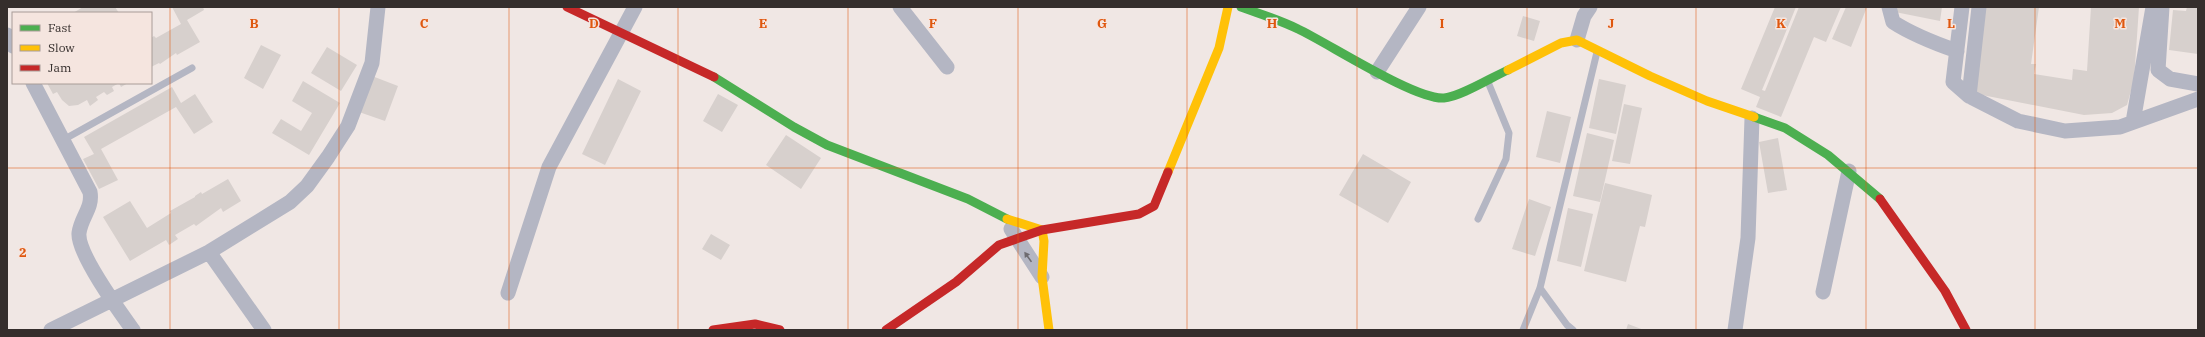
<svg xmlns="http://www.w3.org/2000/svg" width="2205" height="337" viewBox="0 0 2205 337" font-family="'IBM Plex Serif',serif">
	<rect width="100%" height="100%" fill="#f0e7e4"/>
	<path fill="#d7d0cd" d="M83,7H115L119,13H73Z
		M172,7H203L204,10L187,20L200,42L177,55L176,53L160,64L159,63L151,67V38L154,36L156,38L181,24Z
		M1775,7H1796L1762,90L1765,91L1799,7H1841L1826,42L1814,37L1781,117L1756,107L1760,97L1741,89Z
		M1846,7H1867L1851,47L1832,39Z
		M1896,7H1942L1940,21L1895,12Z
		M1985,7H2039L2031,64H2036L2034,74L2072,80L2073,69L2087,71L2091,7H2139L2134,80L2127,105L2112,113L2084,115L1977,94L1974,90Z
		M2187,7H2198V54L2169,50L2173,10L2186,11Z
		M1523,16L1540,21L1534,41L1517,36Z
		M261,45L281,55L263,89L244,78Z
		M327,47L357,65L341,91L311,73Z
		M372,76L398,86L385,121L359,112Z
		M618,79L641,91L605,165L582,154Z
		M1599,79L1626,85L1616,134L1589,128Z
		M303,81L340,103L309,155L272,133L281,119L301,131L312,113L292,101Z
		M47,83H128L121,87L119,83L112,87L114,91L107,95L104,92L96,97L98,100L90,106L87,100L78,105L69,106L62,100L57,92L53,94Z
		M172,87L181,103L195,94L213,122L194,134L176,107L101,149L118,180L99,189L83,159L94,154L84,137Z
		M718,94L738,105L722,132L703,121Z
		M1624,104L1642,108L1630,164L1612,161Z
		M1547,111L1571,117L1560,163L1536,157Z
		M1587,133L1614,140L1600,202L1573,196Z
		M786,135L821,158L801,189L766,165Z
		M1778,138L1787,190L1768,193L1759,142Z
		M1363,154L1411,182L1388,223L1339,195Z
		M228,179L241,201L223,212L221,208L196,226L194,224L175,235L178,239L169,245L166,240L130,261L103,217L130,201L147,228L171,213L170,211L195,197V196L201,192L202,194Z
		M1605,183L1652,195L1645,227L1640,226L1626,282L1584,271Z
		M1529,199L1551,207L1535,256L1512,249Z
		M1568,208L1593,214L1581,267L1557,261Z
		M711,234L730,245L721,260L702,249Z
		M1628,324L1644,330H1626Z"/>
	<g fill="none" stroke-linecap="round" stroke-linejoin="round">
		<path stroke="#b4b6c3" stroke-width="7" d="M63,140L192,68
			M1478,219L1506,159L1509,133L1488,82
			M1540,288L1567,325L1573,330
			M1523,330L1540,288L1597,52"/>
		<path stroke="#b4b6c3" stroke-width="15" d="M900,7L947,67
			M1889,7L1893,22C1913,35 1934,43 1957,51
			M1962,7L1953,82L1969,96
			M1979,7L1969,96L2018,121L2065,131L2120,127L2198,99
			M2162,7L2158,70L2170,79L2198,84
			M7,35L13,46
			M1577,40L1584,16L1590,7
			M1377,72L1419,7
			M33,83L90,192C93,208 81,217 79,233C77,253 120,312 133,330
			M2133,122L2153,7
			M1011,229L1042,277
			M209,252L264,330
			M1823,292L1849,171
			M508,293L549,167L635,7
			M51,330L209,252L290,202L307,186L328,157L348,126L372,63L378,7
			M1735,330L1748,238L1752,118"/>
		<path stroke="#4caf50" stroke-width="9" d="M1241,7C1260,14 1280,20 1298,29C1328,43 1415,100 1444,98C1460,97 1492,77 1508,70
			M714,77L794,127L827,145L968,199L1007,219
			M1754,117L1785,128L1828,155L1880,199"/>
		<path stroke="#ffc107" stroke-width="9" d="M1508,70L1561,43L1577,40L1650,76L1707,101L1754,117
			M1168,172L1219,48L1228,7
			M1007,219L1042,230L1044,241L1042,277L1049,330"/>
		<path stroke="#c62828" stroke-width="9" d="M567,7L714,77
			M1880,199L1945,291L1966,330
			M713,330L755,324L780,330
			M886,330L956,282L999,245L1042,230L1139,214L1154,206L1168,172"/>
	</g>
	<defs><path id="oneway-solid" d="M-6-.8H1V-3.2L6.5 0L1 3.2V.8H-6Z"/></defs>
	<use fill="#6e6b70" href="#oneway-solid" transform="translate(1028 257) rotate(-125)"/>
	<path fill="none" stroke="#df570e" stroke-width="1" stroke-opacity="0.55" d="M170,7V330M339,7V330M509,7V330M678,7V330M848,7V330M1018,7V330M1187,7V330M1357,7V330M1527,7V330M1696,7V330M1866,7V330M2035,7V330M7,168H2198"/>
	<g font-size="13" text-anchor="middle" font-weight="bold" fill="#df570e" stroke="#f5e5df" stroke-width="3" stroke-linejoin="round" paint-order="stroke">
		<text x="254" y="28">B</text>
		<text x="424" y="28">C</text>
		<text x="594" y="28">D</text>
		<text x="763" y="28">E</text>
		<text x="933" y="28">F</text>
		<text x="1102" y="28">G</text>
		<text x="1272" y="28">H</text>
		<text x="1442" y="28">I</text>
		<text x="1611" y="28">J</text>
		<text x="1781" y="28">K</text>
		<text x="1951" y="28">L</text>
		<text x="2120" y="28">M</text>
		<text x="23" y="257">2</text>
	</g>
	<rect width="2205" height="337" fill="none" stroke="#352e2c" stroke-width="16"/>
	<rect x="12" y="12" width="140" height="72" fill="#f5e5df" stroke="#a89c97"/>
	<rect x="20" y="25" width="20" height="6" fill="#4caf50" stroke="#a89c97"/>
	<text x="48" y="32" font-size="12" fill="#352e2c">Fast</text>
	<rect x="20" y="45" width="20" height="6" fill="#ffc107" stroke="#a89c97"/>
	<text x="48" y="52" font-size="12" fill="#352e2c">Slow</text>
	<rect x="20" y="65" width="20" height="6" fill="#c62828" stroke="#a89c97"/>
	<text x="48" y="72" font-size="12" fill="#352e2c">Jam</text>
</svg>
